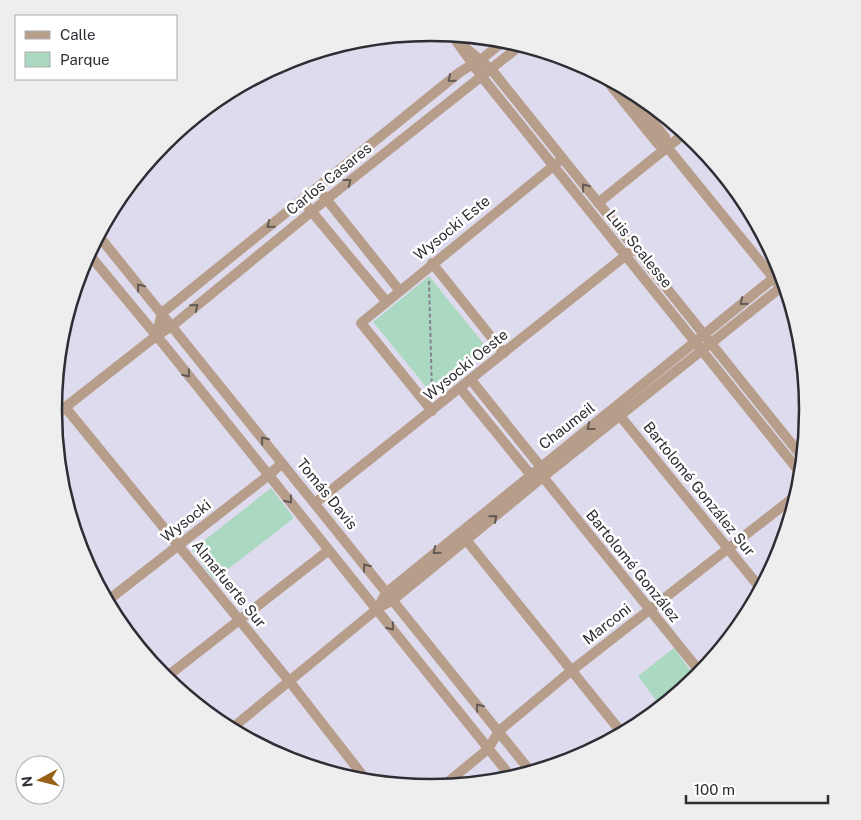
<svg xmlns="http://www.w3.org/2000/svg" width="861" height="820" viewBox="0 0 861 820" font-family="'Public Sans',sans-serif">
	<rect width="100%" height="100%" fill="#dfdbef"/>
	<path fill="#abd8c1" d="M429,276L487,348L432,394L373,322Z
		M271,488L294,518L214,580L192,550Z
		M674,648L696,678L661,707L638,676Z"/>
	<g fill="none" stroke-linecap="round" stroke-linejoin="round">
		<path stroke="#84828f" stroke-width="2" stroke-dasharray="4 2.5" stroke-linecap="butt" d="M429,281L432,394"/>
		<path stroke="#b69e8a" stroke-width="10" d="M452,35L482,77L802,475
			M466,48L491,69L803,458
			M604,77L658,144L667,147
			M626,89L665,137L667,147L789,297
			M323,195L399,290
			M302,200L386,301
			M598,203L685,133
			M98,235L531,772
			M88,253L165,346L512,778
			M432,263L504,353
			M781,272L386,593L377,609L393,600L543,477L785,284
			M156,336L162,313L460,72L483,58L505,40
			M471,380L540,466L543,477L701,673
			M460,388L530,474L535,475
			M65,407L290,682L367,781
			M432,411L361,323L557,163
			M616,411L761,589
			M54,416L156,336L172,326L327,199L521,45
			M315,503L630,252
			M463,536L622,733
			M107,601L269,475L282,463
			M165,678L329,550
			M231,729L377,609
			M443,786L488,749L499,731L571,671L798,494"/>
	</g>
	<defs><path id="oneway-chevron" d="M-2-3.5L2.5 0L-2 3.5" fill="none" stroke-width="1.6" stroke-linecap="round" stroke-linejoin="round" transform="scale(1.25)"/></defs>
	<g stroke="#645a56">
		<use href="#oneway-chevron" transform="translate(451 79) rotate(141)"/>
		<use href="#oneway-chevron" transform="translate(348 182) rotate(-38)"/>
		<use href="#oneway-chevron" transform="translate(585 187) rotate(-129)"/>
		<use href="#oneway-chevron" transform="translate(270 225) rotate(141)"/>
		<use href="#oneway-chevron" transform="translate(140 287) rotate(-129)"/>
		<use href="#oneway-chevron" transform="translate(743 302) rotate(141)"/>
		<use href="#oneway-chevron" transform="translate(195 307) rotate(-39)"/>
		<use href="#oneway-chevron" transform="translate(187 374) rotate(51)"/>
		<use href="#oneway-chevron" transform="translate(590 427) rotate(142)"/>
		<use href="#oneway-chevron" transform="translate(264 440) rotate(-129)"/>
		<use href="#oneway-chevron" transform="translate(289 500) rotate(51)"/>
		<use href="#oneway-chevron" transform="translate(494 518) rotate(-40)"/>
		<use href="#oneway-chevron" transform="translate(436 551) rotate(140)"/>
		<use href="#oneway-chevron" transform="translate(366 567) rotate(-128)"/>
		<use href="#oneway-chevron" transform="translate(391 627) rotate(51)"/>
		<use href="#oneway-chevron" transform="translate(479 707) rotate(-129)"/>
	</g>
	<g text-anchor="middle" stroke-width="5" stroke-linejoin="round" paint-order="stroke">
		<g font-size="15" fill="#2e2d34" stroke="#fff">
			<text transform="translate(329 179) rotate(-39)" y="5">Carlos Casares</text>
			<text transform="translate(452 228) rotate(-39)" y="5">Wysocki Este</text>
			<text transform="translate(639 249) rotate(51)" y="5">Luis Scalesse</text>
			<text transform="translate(466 365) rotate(-39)" y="5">Wysocki Oeste</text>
			<text transform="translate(567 426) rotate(-38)" y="5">Chaumeil</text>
			<text transform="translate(699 489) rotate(51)" y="5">Bartolomé González Sur</text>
			<text transform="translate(327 494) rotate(51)" y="5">Tomás Davis</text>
			<text transform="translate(186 521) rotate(-38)" y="5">Wysocki</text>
			<text transform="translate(633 566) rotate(51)" y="5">Bartolomé González</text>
			<text transform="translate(229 584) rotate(51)" y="5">Almafuerte Sur</text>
			<text transform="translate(607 624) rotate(-38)" y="5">Marconi</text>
		</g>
	</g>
	<path d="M0 0H861V820H0ZM430 41H431A368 368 0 0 1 799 409V411A368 368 0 0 1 431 779H430A368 368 0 0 1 62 411V409A368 368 0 0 1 430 41Z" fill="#eeeeef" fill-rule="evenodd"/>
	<path fill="none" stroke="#2e2d34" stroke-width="2.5" d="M430 41H431A368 368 0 0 1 799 409V411A368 368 0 0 1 431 779H430A368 368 0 0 1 62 411V409A368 368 0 0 1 430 41Z"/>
	<rect x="15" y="15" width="162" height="65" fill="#ffffff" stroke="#ababae"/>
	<rect x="25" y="31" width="25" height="8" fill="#b69e8a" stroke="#ababae"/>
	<text x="60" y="40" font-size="15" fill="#2e2d34">Calle</text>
	<rect x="25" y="52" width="25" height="15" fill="#abd8c1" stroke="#ababae"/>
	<text x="60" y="65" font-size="15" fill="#2e2d34">Parque</text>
	<g transform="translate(40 780) rotate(263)"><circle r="24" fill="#ffffff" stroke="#ababae"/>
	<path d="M0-4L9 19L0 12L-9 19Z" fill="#976118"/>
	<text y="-8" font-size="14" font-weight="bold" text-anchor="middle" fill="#2e2d34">N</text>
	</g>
	<path d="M686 795v8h142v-8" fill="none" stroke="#2e2d34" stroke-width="2.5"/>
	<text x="694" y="795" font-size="15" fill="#2e2d34" stroke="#ffffff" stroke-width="4" paint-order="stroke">100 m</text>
</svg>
